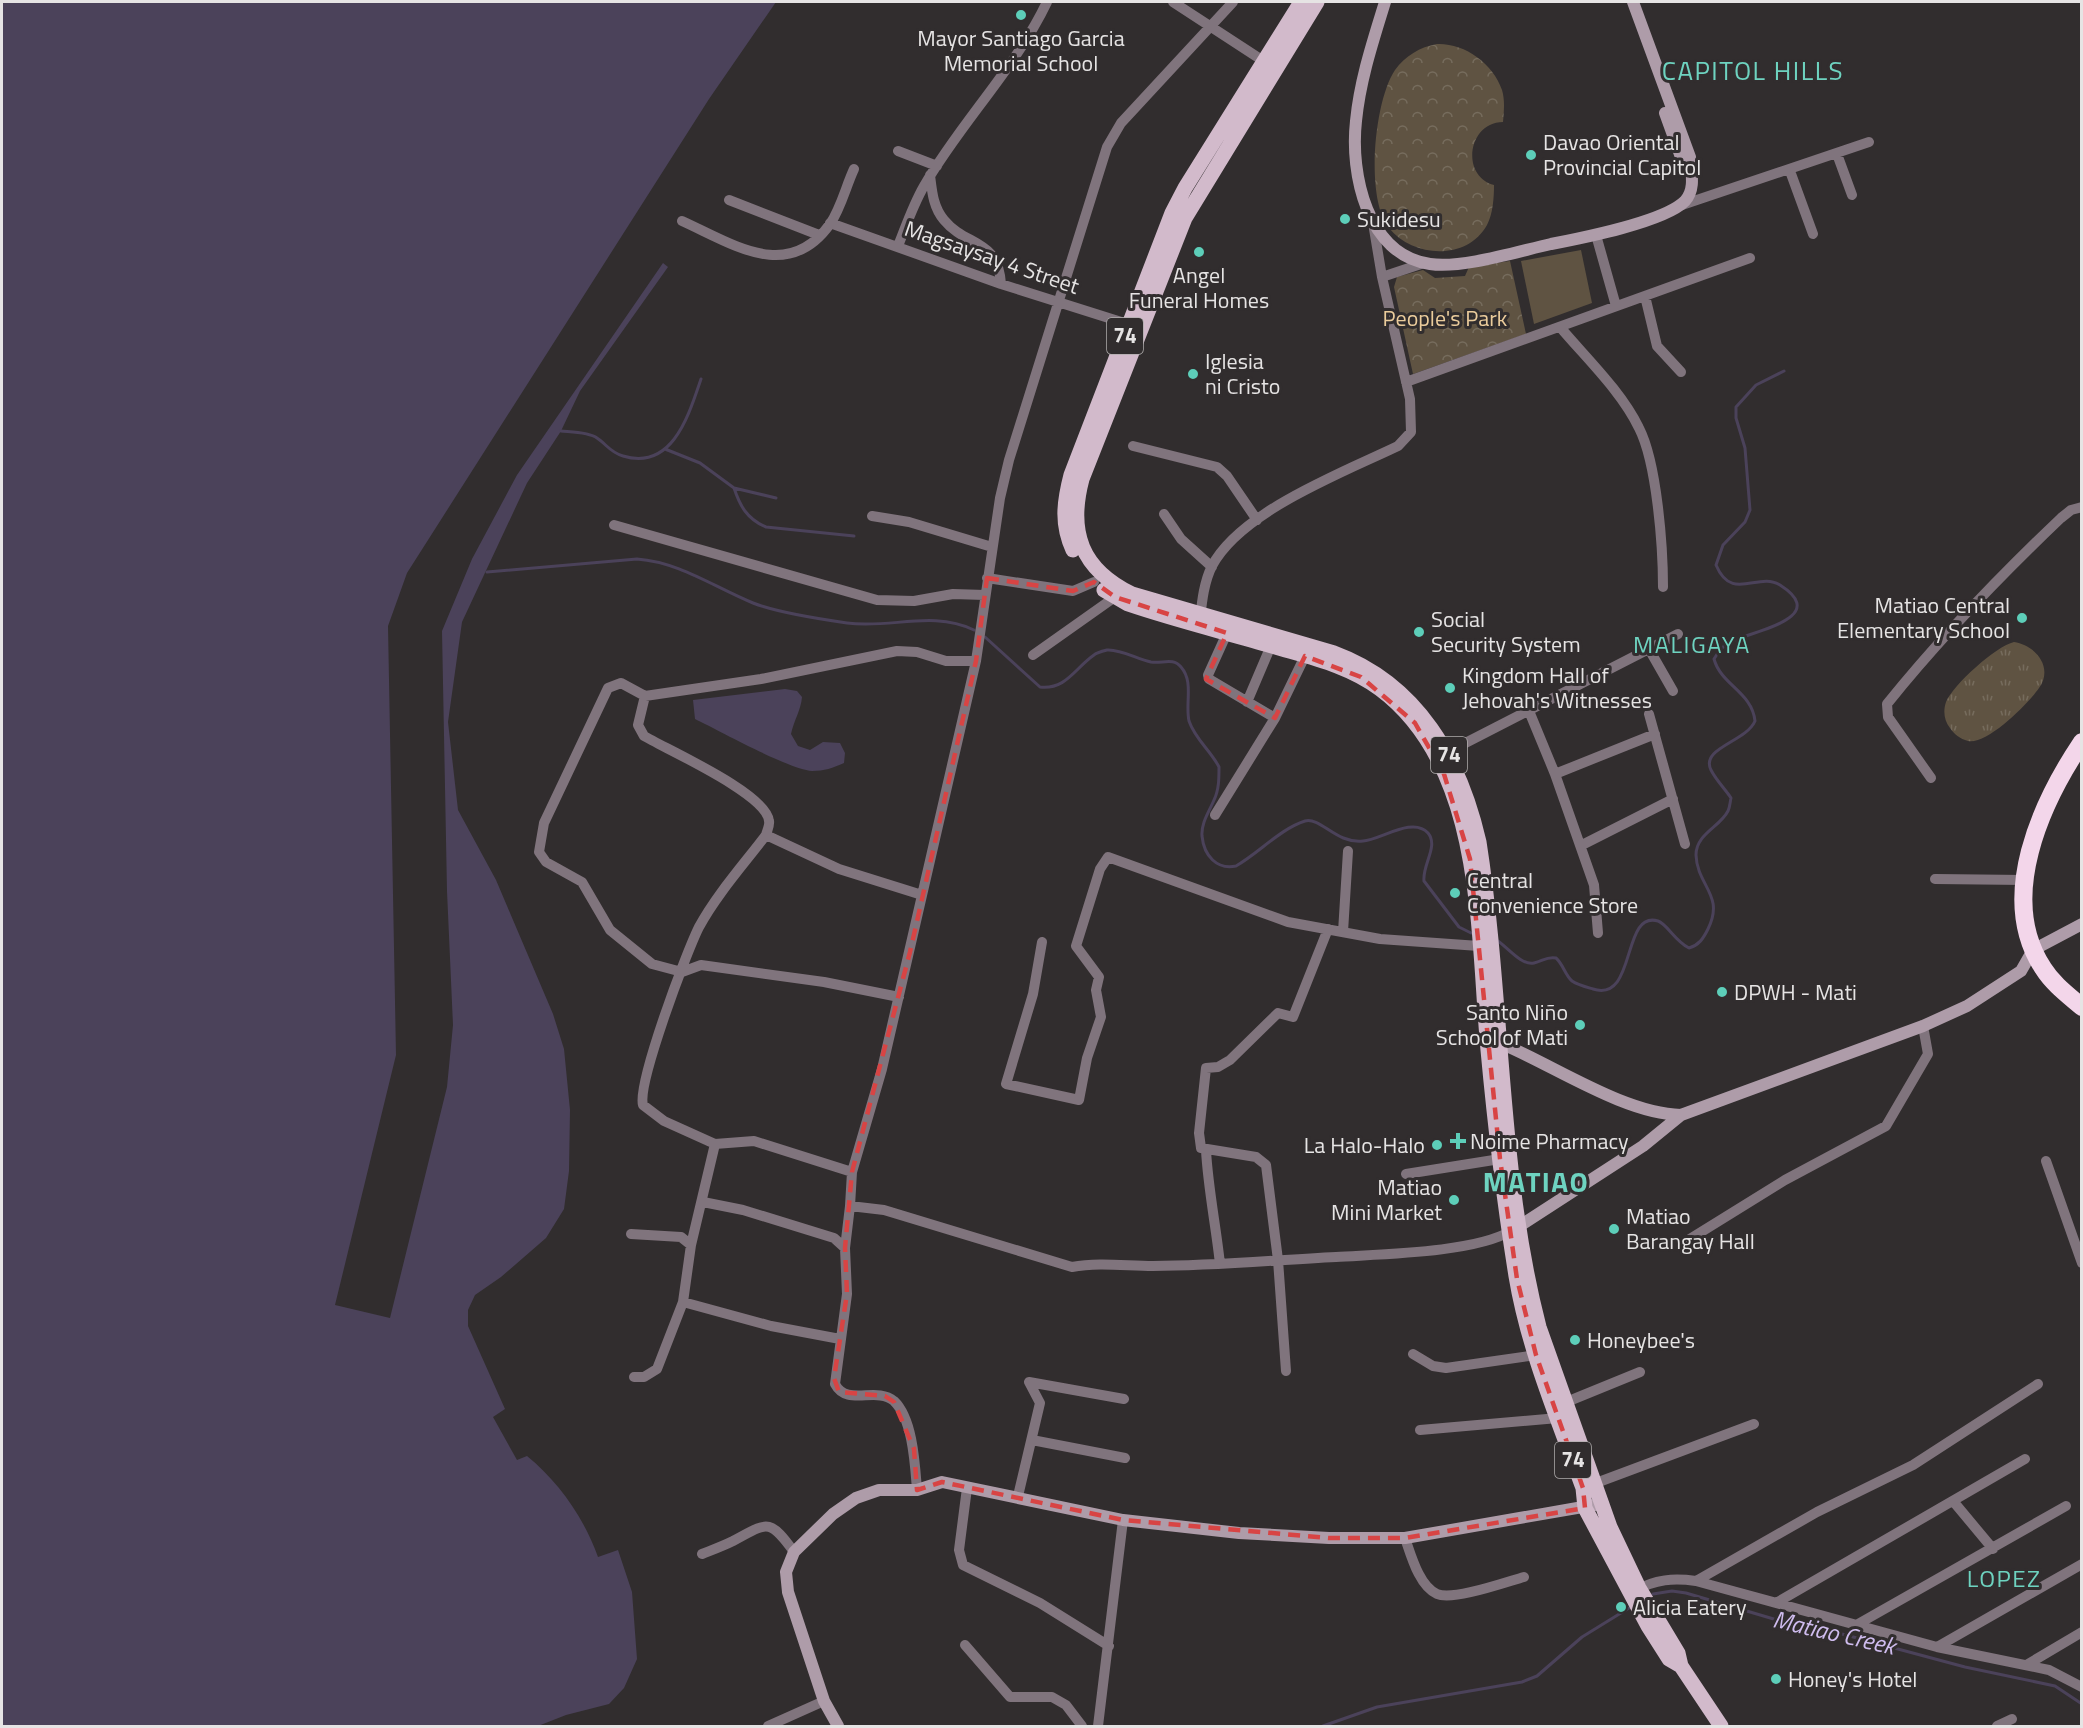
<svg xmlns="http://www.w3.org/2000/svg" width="2083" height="1728" viewBox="0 0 2083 1728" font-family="'Titillium Web',sans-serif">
	<defs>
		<pattern id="grass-tufts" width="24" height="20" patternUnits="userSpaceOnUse" patternTransform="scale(1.5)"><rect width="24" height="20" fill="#5f5342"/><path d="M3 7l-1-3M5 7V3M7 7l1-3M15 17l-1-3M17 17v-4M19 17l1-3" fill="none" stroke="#766c5d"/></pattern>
		<pattern id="park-crowns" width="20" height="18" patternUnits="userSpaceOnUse" patternTransform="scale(1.5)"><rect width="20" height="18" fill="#5f5342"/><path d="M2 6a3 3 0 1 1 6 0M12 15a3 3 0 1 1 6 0" fill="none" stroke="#766c5d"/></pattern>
	</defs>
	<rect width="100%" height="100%" fill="#312d2e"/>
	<path fill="url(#grass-tufts)" d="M2014,642C2035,645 2054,667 2039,688C2028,704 1987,745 1968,741C1960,739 1954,734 1950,728C1944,720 1943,711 1946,702C1953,685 1996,646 2014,642Z"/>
	<path fill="url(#park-crowns)" d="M1437,44C1464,43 1493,63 1502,90C1505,100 1504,111 1503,122C1468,122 1460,176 1494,185C1494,197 1493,214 1487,225C1467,261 1413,258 1389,228C1365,199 1374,101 1395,70C1405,56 1420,47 1437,44Z
		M1510,261L1526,334L1413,374L1394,287L1397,277L1423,270L1435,278L1465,276L1469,267Z"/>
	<path fill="#5f5342" d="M1581,250L1592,303L1534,324L1521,261Z"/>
	<path fill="#4b425a" d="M2,2H776L709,99L407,573L388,626L396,1055L335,1305L390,1318L447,1087L453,1025L447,891L442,631L472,559L517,475L663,263L668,267L580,391L561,431L527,483L462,622L448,722L458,810L496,880L553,1014L564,1049L570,1110L569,1171L564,1209L546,1238L501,1277L475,1295L468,1310V1326L505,1409L493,1417L517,1460L527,1456C559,1482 584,1518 598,1557L618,1550L632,1592L637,1659L624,1688L609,1704L566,1715L538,1726H2Z
		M785,689L797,691L802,697C801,710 794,720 791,734L798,746L810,750L823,742L840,743L845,753L844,763C833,768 824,771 812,771C788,769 720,731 695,719L693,700Z"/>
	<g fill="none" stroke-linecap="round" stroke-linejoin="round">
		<path stroke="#4b425a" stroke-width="3" d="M561,431C571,432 589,432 597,438C606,444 611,453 623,456C673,471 689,414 701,379
			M665,449L700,463L734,488L776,498
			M734,488C740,506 747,519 766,527L854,536
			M487,572L637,559C679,562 714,587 753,603C778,613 819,619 847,623C891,629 932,610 974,630
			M985,637L1040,687C1066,690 1075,668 1094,655C1096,653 1103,651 1107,650C1121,649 1137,659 1151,662C1162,664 1173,657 1181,667C1194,682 1185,703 1189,721C1195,739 1211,751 1219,767C1219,778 1219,790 1214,800C1209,812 1201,823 1202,836C1204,856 1217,870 1236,866C1259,853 1280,829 1305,821C1321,817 1336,844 1363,841C1380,840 1413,816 1428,833C1439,846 1422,865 1424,881L1459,927L1471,933
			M1498,941C1508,948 1522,966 1534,963C1543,961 1547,956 1556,958C1563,964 1565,975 1572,981C1578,985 1586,987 1593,989C1637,1003 1621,910 1658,921C1667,924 1675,941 1689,948C1699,945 1703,939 1708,929C1725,895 1697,886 1696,855C1696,834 1720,827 1728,811C1730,807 1730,802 1731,798C1725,789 1716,780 1711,770C1700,748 1746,742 1755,721C1752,692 1721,685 1714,659C1718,652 1722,646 1730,642C1748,632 1833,619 1780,585C1758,571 1732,603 1716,565L1723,545L1745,522L1750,510L1745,448L1736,418V407L1756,385L1784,371
			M1653,1594L1672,1591L1686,1593L1811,1630L1842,1634L1965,1667L2055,1686L2082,1704
			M1323,1726L1377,1707L1522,1682L1537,1676L1582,1637L1629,1608"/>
		<path stroke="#80747d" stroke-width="10" d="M1173,2L1268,64
			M898,151L937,166
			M1837,154L1852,195
			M1790,171L1813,234
			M930,175C932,191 933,207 944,220C966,247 998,238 1001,284
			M729,200L819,235
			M1679,206L1869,142
			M682,221C733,244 788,283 830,224C841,208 846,186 854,169
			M830,223L1001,284L1134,326
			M1596,235L1616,306
			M898,246C906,226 913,205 924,186C961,122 1015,69 1047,2
			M1382,277L1424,263
			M1645,296L1657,346L1681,372
			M1560,327C1587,359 1621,391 1639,428C1657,463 1663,547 1663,587
			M1406,382L1750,258
			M1133,446L1217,467L1227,476L1257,520
			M1164,514L1181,539L1212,567
			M872,516L909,522L992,547
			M614,525L877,600L914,601L953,594L985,595
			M987,578L1073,591L1094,582
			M1200,619C1202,601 1204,582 1212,566C1241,511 1344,472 1398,446L1411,432L1410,399L1382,277L1373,223
			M1227,633L1208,675L1209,679L1275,718
			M1649,649L1673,691
			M1033,655L1115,597
			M645,696L638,725L644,736C668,750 767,794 769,821C770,825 767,831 766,835C744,864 717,894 699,927C686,953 637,1084 643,1105L664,1121L715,1144L754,1141L852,1172
			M1247,702L1273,641
			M1529,711L1555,774L1655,734
			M1649,714L1685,844
			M1442,755L1678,634
			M1555,774L1594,885L1598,933
			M1931,778L1888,717L1887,704C1941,637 1999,577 2061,518L2071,510L2082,507
			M1215,815L1275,718L1305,656
			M766,835L839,869L922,895
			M1582,845L1673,799
			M1935,879L2025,880
			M1343,932L1348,851
			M1042,942L1033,994L1006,1084L1079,1100L1087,1058L1101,1017L1096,990L1099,977L1076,946L1100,869L1108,857L1288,922L1380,939L1479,946
			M899,997L824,982L701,965L682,972L652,964L610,930L582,882L546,862L539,852L544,823L608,688L621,683L645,696L761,679L897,651L917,652L946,661H976
			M1206,1150C1208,1188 1216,1226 1220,1264
			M2046,1161L2082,1263
			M1406,1174L1500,1159
			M703,1202L743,1210L834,1238L845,1248
			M850,1206L852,1172L882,1069L976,661L1000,498L1009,460L1107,147L1121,123L1233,2
			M631,1234L681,1237L691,1245
			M1685,1242L1785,1180L1886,1126L1928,1054L1923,1026
			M683,1302L771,1326L840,1339
			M1413,1354L1433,1366L1446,1368L1536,1355
			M1286,1371L1278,1260L1266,1165L1256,1157L1201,1148L1199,1133L1206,1068L1218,1067L1230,1060L1278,1013L1293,1017L1328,929
			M634,1377H644L657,1369L683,1302L691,1245L715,1144
			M1564,1403L1640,1372
			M1420,1430L1558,1418
			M1032,1440L1125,1458
			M1588,1486L1754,1424
			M967,1488L959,1550L963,1565L1040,1603L1109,1646
			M917,1490C915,1465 913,1419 894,1401C876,1386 847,1407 835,1384L847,1294L845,1248L850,1206L884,1210L1072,1267C1099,1262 1126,1266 1153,1266C1214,1266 1275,1260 1336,1257C1381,1254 1473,1253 1511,1231
			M1018,1496L1040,1403L1029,1382L1124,1399
			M1953,1501L1993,1549
			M1405,1538C1411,1555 1419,1586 1437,1594C1453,1601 1506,1582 1524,1577
			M702,1554C712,1550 723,1546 733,1541C767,1523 769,1517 794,1552
			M1696,1581L1817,1512L1913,1465L2038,1384
			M1635,1591C1655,1579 1674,1578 1696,1581L1937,1647L2049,1670L2082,1687
			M1776,1603L2025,1459
			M1858,1624L2066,1506
			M965,1645L1010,1697H1052L1066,1705L1082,1726
			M1937,1647L2082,1564
			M2028,1664L2082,1632
			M768,1726L824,1701
			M1098,1726L1123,1520
			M1997,1726L2012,1719"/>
		<path stroke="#ae9ca9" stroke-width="12" d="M1385,2C1373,41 1360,80 1356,121C1350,174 1367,255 1430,264C1462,269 1519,251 1551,244C1582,238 1664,222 1685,201C1696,189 1691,172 1690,157L1633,2
			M1665,113L1682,160L1690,171
			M1493,1045L1509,1047C1559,1069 1627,1114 1681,1115L1923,1026L1967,1006L2021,971L2033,950L2082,924
			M1512,1231L1643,1146L1681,1115
			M838,1726L824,1701L788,1592L786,1572L794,1552L833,1514L856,1498L879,1490H917L942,1482L1123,1520L1239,1533L1329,1538H1405L1600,1504"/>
		<path stroke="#d2bacb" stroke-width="15" d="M1317,2L1185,218L1082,479C1068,532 1081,569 1132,594L1334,653C1418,684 1460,759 1479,842C1504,1003 1498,1169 1539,1327L1610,1527L1639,1588L1678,1653L1681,1666L1721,1726
			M1073,550C1061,524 1064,502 1071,475L1172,213L1185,188L1301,2
			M1104,590L1128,604C1175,620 1224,632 1272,646C1309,657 1348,665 1380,689C1485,767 1477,933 1488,1050C1495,1126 1504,1201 1516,1276C1528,1349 1558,1419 1583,1488L1585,1508L1648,1626L1669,1659L1681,1666"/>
		<path stroke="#f3d6ea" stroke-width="18" d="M2082,742C2041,803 1997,898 2043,968C2053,984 2068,995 2082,1007"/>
	</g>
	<path fill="none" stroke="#d84444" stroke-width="4.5" stroke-dasharray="12 8" stroke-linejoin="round" d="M987,578L1073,591L1094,582L1115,597L1227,633L1206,679L1275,718L1305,656L1361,677L1415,723L1444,774L1470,859L1500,1159L1517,1279L1536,1355L1583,1488L1585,1508L1405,1538H1329L1123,1520L942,1482L917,1490L914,1449L894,1402L885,1396L839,1392L834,1378L847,1294L845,1248L852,1172L910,952L976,661Z"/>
	<g fill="#5dceb9" stroke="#312d2e" stroke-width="2">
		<circle cx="1021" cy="15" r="6"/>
		<circle cx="1531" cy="155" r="6"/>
		<circle cx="1345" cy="219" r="6"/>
		<circle cx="1199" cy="252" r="6"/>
		<circle cx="1193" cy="374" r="6"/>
		<circle cx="2022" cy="618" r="6"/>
		<circle cx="1419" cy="632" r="6"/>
		<circle cx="1450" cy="688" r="6"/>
		<circle cx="1455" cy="893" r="6"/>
		<circle cx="1722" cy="992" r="6"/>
		<circle cx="1580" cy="1025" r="6"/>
		<path d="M1455 1132h6v6h6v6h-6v6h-6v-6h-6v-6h6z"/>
		<circle cx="1437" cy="1145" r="6"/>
		<circle cx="1454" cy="1200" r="6"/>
		<circle cx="1614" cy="1229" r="6"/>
		<circle cx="1575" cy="1340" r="6"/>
		<circle cx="1621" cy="1607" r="6"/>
		<circle cx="1776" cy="1679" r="6"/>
	</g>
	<g text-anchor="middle" stroke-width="6" stroke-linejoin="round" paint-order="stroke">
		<g fill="#312d2e" stroke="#b0adad" stroke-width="1.5">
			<rect x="1107" y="318" width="36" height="36" rx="4.5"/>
			<rect x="1431" y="737" width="36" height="36" rx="4.5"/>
			<rect x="1555" y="1442" width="36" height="36" rx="4.5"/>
		</g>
		<g font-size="21" font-weight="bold" fill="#e6e4e4">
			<text x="1125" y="343">74</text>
			<text x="1449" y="762">74</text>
			<text x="1573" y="1467">74</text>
		</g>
		<g font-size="22" fill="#e6e4e4" stroke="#312d2e" text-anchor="start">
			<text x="1021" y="46" text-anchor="middle">Mayor Santiago Garcia<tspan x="1021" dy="25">Memorial School</tspan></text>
			<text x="1543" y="150">Davao Oriental<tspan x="1543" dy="25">Provincial Capitol</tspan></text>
			<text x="1357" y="227">Sukidesu</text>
			<text x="1199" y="283" text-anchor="middle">Angel<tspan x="1199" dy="25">Funeral Homes</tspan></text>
			<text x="1205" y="369">Iglesia<tspan x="1205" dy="25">ni Cristo</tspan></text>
			<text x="2010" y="613" text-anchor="end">Matiao Central<tspan x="2010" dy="25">Elementary School</tspan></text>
			<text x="1431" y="627">Social<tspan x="1431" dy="25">Security System</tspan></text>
			<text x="1462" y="683">Kingdom Hall of<tspan x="1462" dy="25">Jehovah's Witnesses</tspan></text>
			<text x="1467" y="888">Central<tspan x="1467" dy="25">Convenience Store</tspan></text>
			<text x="1734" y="1000">DPWH - Mati</text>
			<text x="1568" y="1020" text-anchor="end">Santo Niño<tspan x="1568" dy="25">School of Mati</tspan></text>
			<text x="1470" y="1149">Noime Pharmacy</text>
			<text x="1425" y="1153" text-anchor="end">La Halo-Halo</text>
			<text x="1442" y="1195" text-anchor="end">Matiao<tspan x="1442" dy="25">Mini Market</tspan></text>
			<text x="1626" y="1224">Matiao<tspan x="1626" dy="25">Barangay Hall</tspan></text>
			<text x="1587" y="1348">Honeybee's</text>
			<text x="1633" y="1615">Alicia Eatery</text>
			<text x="1788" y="1687">Honey's Hotel</text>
		</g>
		<g font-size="22" fill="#e6e4e4" stroke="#312d2e">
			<text transform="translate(992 257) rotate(19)" y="8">Magsaysay 4 Street</text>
		</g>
		<g font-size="22" fill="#ebcc9c" stroke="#312d2e">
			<text x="1445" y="326">People's Park</text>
		</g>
		<g font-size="24" letter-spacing="1.5" fill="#6ed3c0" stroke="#312d2e">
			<text x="1692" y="653">MALIGAYA</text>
			<text x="2004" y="1587">LOPEZ</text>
		</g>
		<g font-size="24" font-style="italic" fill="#cfbcee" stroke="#312d2e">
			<text transform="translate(1834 1633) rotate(13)" y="8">Matiao Creek</text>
		</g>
		<g font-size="26" letter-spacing="1.5" fill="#6ed3c0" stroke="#312d2e">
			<text x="1753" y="80">CAPITOL HILLS</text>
		</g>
		<g font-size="28" font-weight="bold" letter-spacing="1.5" fill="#6ed3c0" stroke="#312d2e">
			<text x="1536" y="1192">MATIAO</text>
		</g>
	</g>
	<rect width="2083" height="1728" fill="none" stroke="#e6e4e4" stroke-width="6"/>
</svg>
